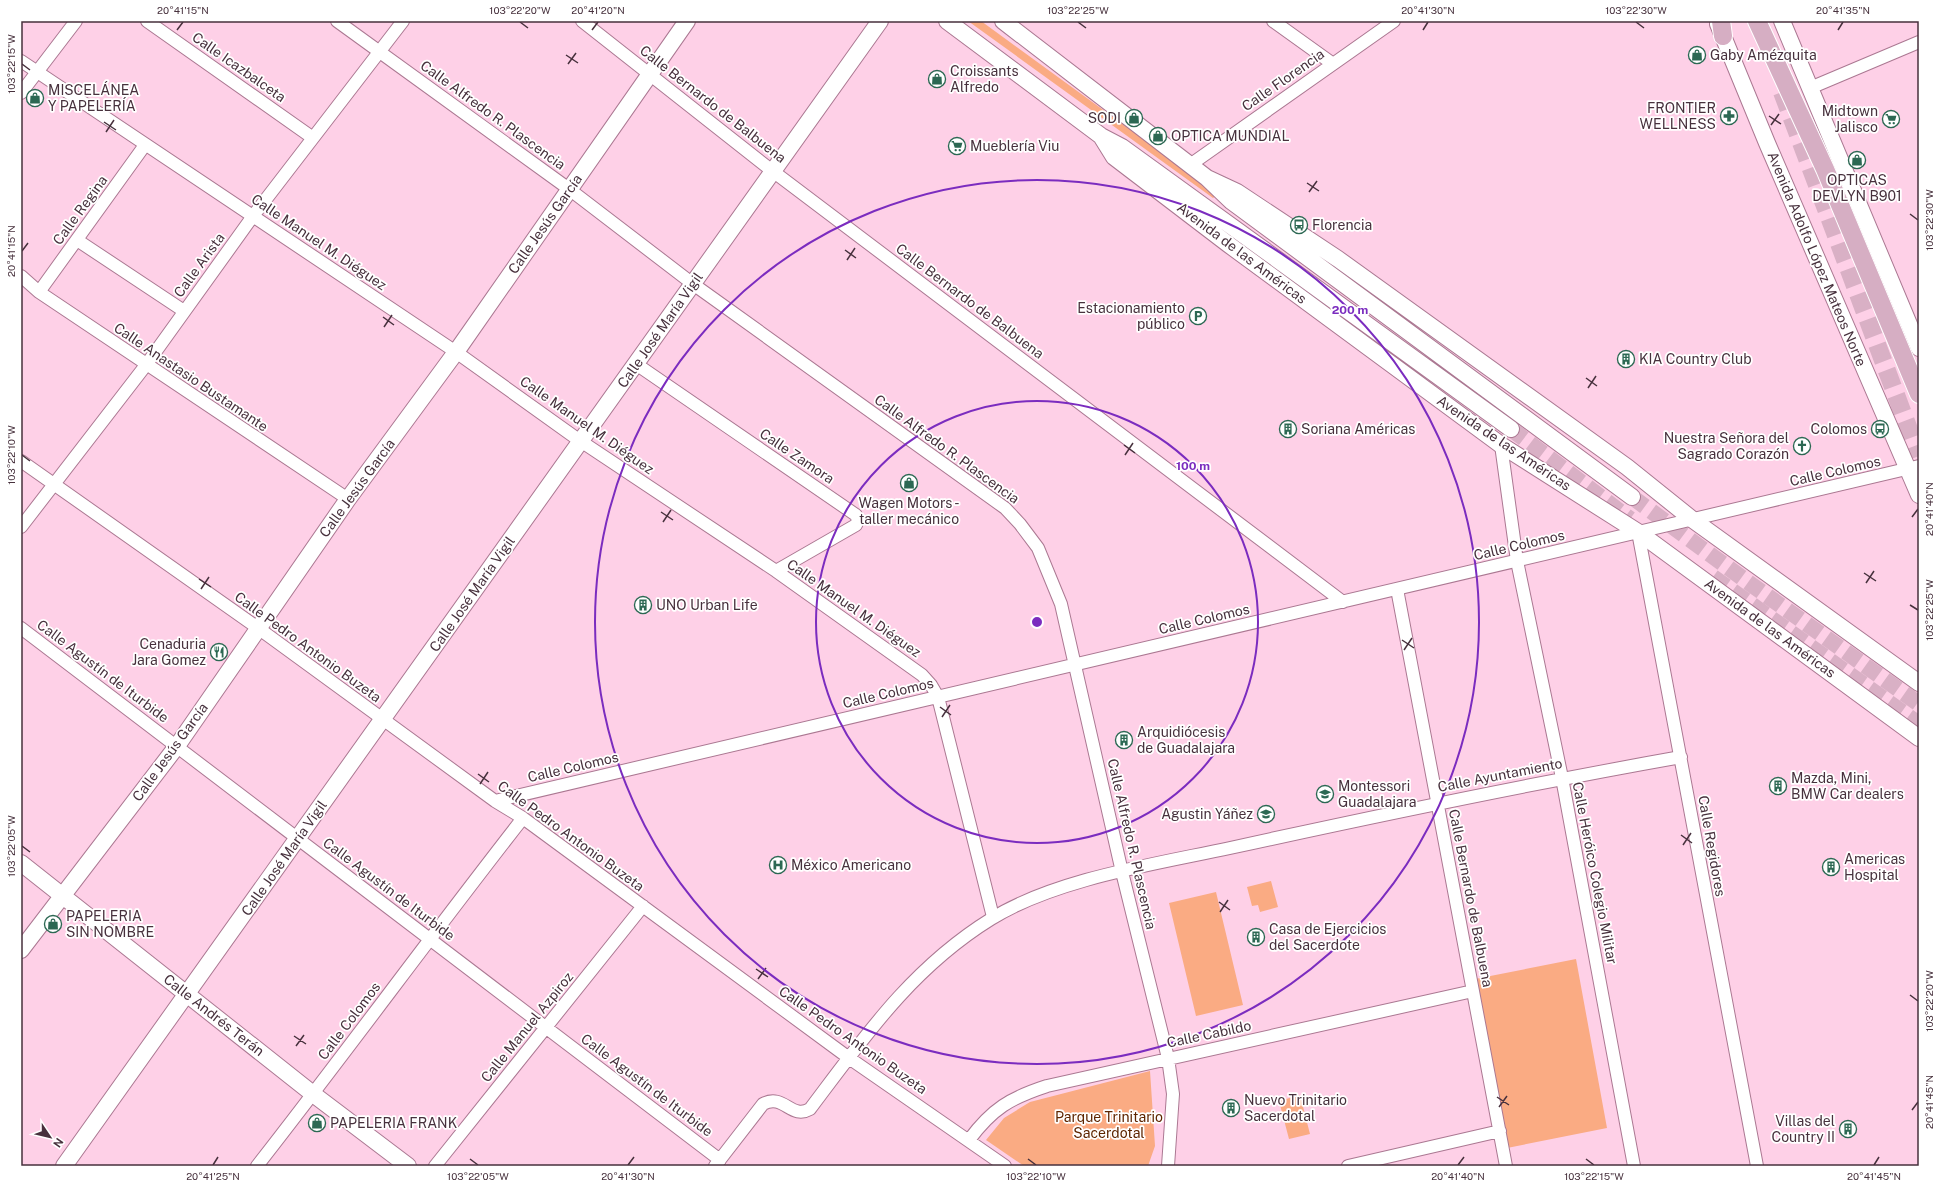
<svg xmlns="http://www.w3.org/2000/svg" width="1940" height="1187" viewBox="0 0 1940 1187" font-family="'Public Sans',sans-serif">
	<rect width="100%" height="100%" fill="#fed0e7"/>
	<path fill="#faab83" d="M968,21H981L1216,192V196L1213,198Z
		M1271,881L1278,907L1260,912L1258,905L1252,906L1247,887Z
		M1216,892L1243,1005L1196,1016L1169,903Z
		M1576,959L1607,1128L1507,1148L1475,979Z
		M1150,1071L1155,1146L1148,1166H1024L986,1140L1004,1118L1030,1102Z
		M1300,1095L1310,1134L1289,1139L1279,1101Z"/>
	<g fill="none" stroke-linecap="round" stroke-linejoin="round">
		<path stroke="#d9b0c5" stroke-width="16" stroke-dasharray="16 8" stroke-linecap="butt" d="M1511,429L1630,519
			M1632,497L1745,580L1919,704
			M1713,577L1919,724"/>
		<path stroke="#d9b0c5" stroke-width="18" stroke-dasharray="18 9" stroke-linecap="butt" d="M1782,92L1919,456"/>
		<g stroke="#ab7892" stroke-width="14">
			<path id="street" d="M147,21L313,138
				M337,21L569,189L693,284L1005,508L1020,524L1038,548L1061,604L1122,872L1168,1058L1173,1094L1168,1166
				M582,21L766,166L1343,602
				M1273,21L1333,64
				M21,61L456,352L576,438L776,571L922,675L931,685L938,697L993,917
				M1810,88L1919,42
				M21,93L76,21
				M1190,165L1394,21
				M77,240L184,311
				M21,276L39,292L348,499
				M39,292L145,145
				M636,364L856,515L858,520L856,525L776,571
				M1501,445L1517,561L1562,778L1634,1166
				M21,461L258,628L495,801L523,818L849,1058L1005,1166
				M21,527L146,365L253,216L403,21
				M1638,532L1757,1166
				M1397,589L1506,1166
				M21,628L720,1160
				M495,801L1919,466
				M969,1140C992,1109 1010,1098 1047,1086L1473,991
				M257,1166C347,1051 433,933 523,818
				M435,1166L643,906
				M715,1166L763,1104C784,1093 791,1120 810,1109C865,1036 912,968 991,919C1055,879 1156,864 1230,848C1380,815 1529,784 1681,757
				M1348,1166L1500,1131"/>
		</g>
		<g stroke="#ab7892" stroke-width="18">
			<path id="secondary" d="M947,21L1101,136L1122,147L1511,429
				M1003,21L1207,178L1231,201L1632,497
				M1782,21L1919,348
				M1718,24L1767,143L1919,495
				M1101,136L1114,157L1228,244L1501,445L1638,532L1919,738
				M1207,178L1237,192L1338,259L1627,467L1693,520L1919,683
				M21,863L313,1094L408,1166
				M21,950L177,746L348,499L456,352L687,21
				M64,1166L880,21"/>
		</g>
		<g stroke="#fff" stroke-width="20">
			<path id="primary" d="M1721,21L1723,36
				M1757,21L1825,169L1919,394"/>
		</g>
		<use href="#street" stroke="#fff" stroke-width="12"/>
		<use href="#secondary" stroke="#fff" stroke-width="16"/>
		<use href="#primary" stroke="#d6aec3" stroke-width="18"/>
	</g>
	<path fill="none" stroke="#47313d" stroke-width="1.5" d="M520,22L528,28M1078,22L1086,28M1636,22L1644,28M177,30L183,22M592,30L598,22M1423,30L1428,22M1838,30L1843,22M566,55L578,63M22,64L30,70M568,64L576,53M1769,116L1781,124M104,122L116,130M1771,125L1779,114M106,132L114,120M1307,183L1319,191M1309,192L1317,181M1910,214L1918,220M845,250L856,258M22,251L28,243M847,260L855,248M383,317L394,325M384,327L392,315M1586,378L1597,386M1588,388L1596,376M1124,445L1135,453M22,455L30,461M1125,455L1133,443M661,512L673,520M1912,517L1918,509M663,522L671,510M1864,573L1876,581M199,579L211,587M1866,583L1874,571M201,589L209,577M1910,605L1918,610M1402,640L1414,648M1404,650L1412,638M940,707L951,715M942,717L950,705M478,774L489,782M480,784L488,772M1681,835L1692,843M1683,845L1691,833M22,846L30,852M1219,902L1230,910M1220,912L1228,900M756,969L768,977M758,979L766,968M1910,995L1918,1001M294,1036L306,1044M296,1046L304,1035M1497,1097L1509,1105M1499,1107L1507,1096M1912,1110L1918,1102M470,1159L478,1165M1028,1159L1036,1165M1586,1159L1594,1165M213,1165L218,1157M628,1165L634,1157M1458,1165L1464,1157M1874,1165L1879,1157"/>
	<g fill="none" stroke="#7b2cbf" stroke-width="2">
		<circle cx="1037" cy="622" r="221"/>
		<circle cx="1037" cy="622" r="442"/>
	</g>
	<defs>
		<g id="shop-ring" transform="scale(0.9)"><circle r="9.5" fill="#fff" stroke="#2c6853" stroke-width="1.5"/><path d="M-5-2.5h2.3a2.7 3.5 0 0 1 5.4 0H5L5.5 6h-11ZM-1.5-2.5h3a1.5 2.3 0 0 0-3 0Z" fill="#2c6853"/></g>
		<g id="pharmacy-ring" transform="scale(0.9)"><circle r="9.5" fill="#fff" stroke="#2c6853" stroke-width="1.5"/><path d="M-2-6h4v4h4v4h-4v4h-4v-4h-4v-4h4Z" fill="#2c6853"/></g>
		<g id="supermarket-ring" transform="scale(0.9)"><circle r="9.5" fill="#fff" stroke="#2c6853" stroke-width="1.5"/><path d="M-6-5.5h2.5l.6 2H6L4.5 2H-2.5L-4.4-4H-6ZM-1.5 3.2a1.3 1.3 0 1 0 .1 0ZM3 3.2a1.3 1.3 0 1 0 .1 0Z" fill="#2c6853"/></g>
		<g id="bus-ring" transform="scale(0.9)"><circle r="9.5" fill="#fff" stroke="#2c6853" stroke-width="1.5"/><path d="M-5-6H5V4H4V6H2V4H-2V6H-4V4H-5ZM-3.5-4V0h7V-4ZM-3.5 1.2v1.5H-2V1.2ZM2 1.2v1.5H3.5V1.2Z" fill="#2c6853"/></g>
		<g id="parking-ring" transform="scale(0.9)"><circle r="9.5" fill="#fff" stroke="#2c6853" stroke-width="1.5"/><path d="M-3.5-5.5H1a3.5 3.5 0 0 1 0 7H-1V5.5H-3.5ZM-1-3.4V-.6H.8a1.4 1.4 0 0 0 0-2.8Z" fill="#2c6853"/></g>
		<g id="building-ring" transform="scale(0.9)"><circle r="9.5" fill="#fff" stroke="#2c6853" stroke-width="1.5"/><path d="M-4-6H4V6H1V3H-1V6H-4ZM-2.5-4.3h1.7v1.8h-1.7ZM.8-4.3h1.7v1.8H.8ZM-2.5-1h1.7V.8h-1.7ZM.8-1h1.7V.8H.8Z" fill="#2c6853"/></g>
		<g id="church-ring" transform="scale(0.9)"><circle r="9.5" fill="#fff" stroke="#2c6853" stroke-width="1.5"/><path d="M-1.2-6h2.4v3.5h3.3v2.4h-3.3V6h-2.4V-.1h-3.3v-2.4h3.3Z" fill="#2c6853"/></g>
		<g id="restaurant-ring" transform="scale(0.9)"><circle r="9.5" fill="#fff" stroke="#2c6853" stroke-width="1.5"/><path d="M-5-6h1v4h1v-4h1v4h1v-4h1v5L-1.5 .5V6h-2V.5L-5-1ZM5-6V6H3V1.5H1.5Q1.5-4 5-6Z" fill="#2c6853"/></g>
		<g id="school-ring" transform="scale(0.9)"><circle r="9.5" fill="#fff" stroke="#2c6853" stroke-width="1.5"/><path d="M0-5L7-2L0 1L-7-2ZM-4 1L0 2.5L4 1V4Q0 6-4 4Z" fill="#2c6853"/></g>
		<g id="hospital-ring" transform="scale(0.9)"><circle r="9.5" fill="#fff" stroke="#2c6853" stroke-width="1.5"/><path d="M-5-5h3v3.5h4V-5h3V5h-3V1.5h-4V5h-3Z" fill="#2c6853"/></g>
	</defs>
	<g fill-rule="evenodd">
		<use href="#shop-ring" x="1697" y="55"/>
		<use href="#shop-ring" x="937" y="79"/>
		<use href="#shop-ring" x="35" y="98"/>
		<use href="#pharmacy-ring" x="1729" y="116"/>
		<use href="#shop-ring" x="1134" y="118"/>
		<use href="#supermarket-ring" x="1891" y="119"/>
		<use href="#shop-ring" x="1158" y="136"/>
		<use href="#supermarket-ring" x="957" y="146"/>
		<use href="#shop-ring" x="1857" y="160"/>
		<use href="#bus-ring" x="1299" y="225"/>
		<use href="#parking-ring" x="1198" y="316"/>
		<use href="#building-ring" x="1626" y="359"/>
		<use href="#building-ring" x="1288" y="429"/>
		<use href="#bus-ring" x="1880" y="429"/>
		<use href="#church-ring" x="1802" y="446"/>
		<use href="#shop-ring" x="909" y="483"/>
		<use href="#building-ring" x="643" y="605"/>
		<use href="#restaurant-ring" x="219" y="652"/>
		<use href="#building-ring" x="1124" y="740"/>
		<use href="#building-ring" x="1778" y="786"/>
		<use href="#school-ring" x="1325" y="794"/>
		<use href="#school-ring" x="1266" y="814"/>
		<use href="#hospital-ring" x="778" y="865"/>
		<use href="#building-ring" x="1831" y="867"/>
		<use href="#shop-ring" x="53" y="924"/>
		<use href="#building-ring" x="1256" y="937"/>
		<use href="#building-ring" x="1231" y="1108"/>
		<use href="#shop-ring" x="317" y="1123"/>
		<use href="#building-ring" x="1848" y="1129"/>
	</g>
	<g text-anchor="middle" stroke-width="3.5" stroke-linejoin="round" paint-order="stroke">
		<g font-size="14" fill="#47313d" stroke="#fff" text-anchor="start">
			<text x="1710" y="60">Gaby Amézquita</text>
			<text x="950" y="76">Croissants<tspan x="950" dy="16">Alfredo</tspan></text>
			<text x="48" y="95">MISCELÁNEA<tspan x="48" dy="16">Y PAPELERÍA</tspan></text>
			<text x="1716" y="113" text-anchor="end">FRONTIER<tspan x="1716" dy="16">WELLNESS</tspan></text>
			<text x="1878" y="116" text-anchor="end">Midtown<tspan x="1878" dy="16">Jalisco</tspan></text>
			<text x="1121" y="123" text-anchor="end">SODI</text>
			<text x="1171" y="141">OPTICA MUNDIAL</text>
			<text x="970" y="151">Mueblería Viu</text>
			<text x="1857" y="185" text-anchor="middle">OPTICAS<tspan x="1857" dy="16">DEVLYN B901</tspan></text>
			<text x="1312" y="230">Florencia</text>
			<text x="1185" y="313" text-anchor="end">Estacionamiento<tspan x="1185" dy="16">público</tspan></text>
			<text x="1639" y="364">KIA Country Club</text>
			<text x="1301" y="434">Soriana Américas</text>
			<text x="1867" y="434" text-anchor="end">Colomos</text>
			<text x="1789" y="443" text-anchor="end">Nuestra Señora del<tspan x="1789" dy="16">Sagrado Corazón</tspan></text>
			<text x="909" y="508" text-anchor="middle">Wagen Motors -<tspan x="909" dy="16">taller mecánico</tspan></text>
			<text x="656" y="610">UNO Urban Life</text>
			<text x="206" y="649" text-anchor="end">Cenaduria<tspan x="206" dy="16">Jara Gomez</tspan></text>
			<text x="1137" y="737">Arquidiócesis<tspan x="1137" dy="16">de Guadalajara</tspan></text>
			<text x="1791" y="783">Mazda, Mini,<tspan x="1791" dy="16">BMW Car dealers</tspan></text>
			<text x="1338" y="791">Montessori<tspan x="1338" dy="16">Guadalajara</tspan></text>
			<text x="1253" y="819" text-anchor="end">Agustin Yáñez</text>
			<text x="1844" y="864">Americas<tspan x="1844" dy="16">Hospital</tspan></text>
			<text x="791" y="870">México Americano</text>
			<text x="66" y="921">PAPELERIA<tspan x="66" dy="16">SIN NOMBRE</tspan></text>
			<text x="1269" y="934">Casa de Ejercicios<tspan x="1269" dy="16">del Sacerdote</tspan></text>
			<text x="1244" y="1105">Nuevo Trinitario<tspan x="1244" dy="16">Sacerdotal</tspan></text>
			<text x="1835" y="1126" text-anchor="end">Villas del<tspan x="1835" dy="16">Country II</tspan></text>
			<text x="330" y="1128">PAPELERIA FRANK</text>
		</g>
		<g font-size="14" fill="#47313d" stroke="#fff">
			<text transform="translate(239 67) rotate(35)" y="5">Calle Icazbalceta</text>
			<text transform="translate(1283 80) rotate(-35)" y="5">Calle Florencia</text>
			<text transform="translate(713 104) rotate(38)" y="5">Calle Bernardo de Balbuena</text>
			<text transform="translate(493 115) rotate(36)" y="5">Calle Alfredo R. Plascencia</text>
			<text transform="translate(80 210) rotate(-54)" y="5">Calle Regina</text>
			<text transform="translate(545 224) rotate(-55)" y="5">Calle Jesús García</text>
			<text transform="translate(319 242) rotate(34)" y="5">Calle Manuel M. Diéguez</text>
			<text transform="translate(1242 253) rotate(37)" y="5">Avenida de las Américas</text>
			<text transform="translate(1817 259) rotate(67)" y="5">Avenida Adolfo López Mateos Norte</text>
			<text transform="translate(199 265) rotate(-54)" y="5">Calle Arista</text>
			<text transform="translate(970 301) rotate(37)" y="5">Calle Bernardo de Balbuena</text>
			<text transform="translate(660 330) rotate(-55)" y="5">Calle José María Vigil</text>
			<text transform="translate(191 377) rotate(34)" y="5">Calle Anastasio Bustamante</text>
			<text transform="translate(587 425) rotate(35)" y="5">Calle Manuel M. Diéguez</text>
			<text transform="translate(1504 443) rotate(34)" y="5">Avenida de las Américas</text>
			<text transform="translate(947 449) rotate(36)" y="5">Calle Alfredo R. Plascencia</text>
			<text transform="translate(797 456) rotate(34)" y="5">Calle Zamora</text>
			<text transform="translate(1835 471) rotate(-13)" y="5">Calle Colomos</text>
			<text transform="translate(357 488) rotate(-54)" y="5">Calle Jesús García</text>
			<text transform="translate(1519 545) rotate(-13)" y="5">Calle Colomos</text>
			<text transform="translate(472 594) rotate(-55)" y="5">Calle José María Vigil</text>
			<text transform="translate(854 608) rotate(35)" y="5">Calle Manuel M. Diéguez</text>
			<text transform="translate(1204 619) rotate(-13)" y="5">Calle Colomos</text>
			<text transform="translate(1770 628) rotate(36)" y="5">Avenida de las Américas</text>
			<text transform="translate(308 647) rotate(36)" y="5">Calle Pedro Antonio Buzeta</text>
			<text transform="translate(103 671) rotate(37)" y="5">Calle Agustín de Iturbide</text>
			<text transform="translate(888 693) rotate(-13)" y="5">Calle Colomos</text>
			<text transform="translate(170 752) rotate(-54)" y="5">Calle Jesús García</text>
			<text transform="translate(573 767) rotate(-13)" y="5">Calle Colomos</text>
			<text transform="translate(1500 775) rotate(-11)" y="5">Calle Ayuntamiento</text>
			<text transform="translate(571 836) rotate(36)" y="5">Calle Pedro Antonio Buzeta</text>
			<text transform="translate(1132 844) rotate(77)" y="5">Calle Alfredo R. Plascencia</text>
			<text transform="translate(1712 846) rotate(80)" y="5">Calle Regidores</text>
			<text transform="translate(284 858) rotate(-55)" y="5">Calle José María Vigil</text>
			<text transform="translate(1595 873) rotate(79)" y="5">Calle Heróico Colegio Militar</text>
			<text transform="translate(389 889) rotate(37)" y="5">Calle Agustín de Iturbide</text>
			<text transform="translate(1471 898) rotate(79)" y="5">Calle Bernardo de Balbuena</text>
			<text transform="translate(214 1015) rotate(38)" y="5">Calle Andrés Terán</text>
			<text transform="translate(349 1021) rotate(-53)" y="5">Calle Colomos</text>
			<text transform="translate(527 1027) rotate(-51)" y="5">Calle Manuel Azpiroz</text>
			<text transform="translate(1209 1034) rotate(-12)" y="5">Calle Cabildo</text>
			<text transform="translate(853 1040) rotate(35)" y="5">Calle Pedro Antonio Buzeta</text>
			<text transform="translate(647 1085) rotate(37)" y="5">Calle Agustín de Iturbide</text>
		</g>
		<g font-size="14" fill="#5e2500" stroke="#fff">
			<text x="1109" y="1122">Parque Trinitario<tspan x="1109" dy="16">Sacerdotal</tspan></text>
		</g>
	</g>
	<circle cx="1037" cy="622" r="6" fill="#7b2cbf" stroke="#fff" stroke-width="2"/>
	<g font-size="12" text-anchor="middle" font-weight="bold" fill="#7b2cbf" stroke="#fff" stroke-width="3.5" stroke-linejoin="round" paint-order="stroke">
		<text x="1350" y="314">200 m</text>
		<text x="1193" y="470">100 m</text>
	</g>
	<rect width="1940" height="1187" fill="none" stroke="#ffffff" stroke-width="44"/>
	<g transform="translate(50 1137) rotate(125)" stroke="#ffffff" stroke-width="3" paint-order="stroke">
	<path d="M0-3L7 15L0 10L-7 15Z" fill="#47313d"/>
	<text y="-6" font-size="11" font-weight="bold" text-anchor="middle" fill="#47313d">N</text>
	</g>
	<rect x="22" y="22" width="1896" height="1143" fill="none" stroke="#47313d" stroke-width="1.5"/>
	<g font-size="10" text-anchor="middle" fill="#47313d">
		<text x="183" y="14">20°41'15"N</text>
		<text x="520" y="14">103°22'20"W</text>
		<text x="598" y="14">20°41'20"N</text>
		<text x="1078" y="14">103°22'25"W</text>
		<text x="1428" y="14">20°41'30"N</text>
		<text x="1636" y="14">103°22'30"W</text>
		<text x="1843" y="14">20°41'35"N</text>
		<text transform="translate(11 64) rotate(-90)" y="4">103°22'15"W</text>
		<text transform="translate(1929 220) rotate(-90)" y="4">103°22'30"W</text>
		<text transform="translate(11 251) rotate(-90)" y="4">20°41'15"N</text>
		<text transform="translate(11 455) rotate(-90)" y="4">103°22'10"W</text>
		<text transform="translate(1929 509) rotate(-90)" y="4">20°41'40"N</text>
		<text transform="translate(1929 610) rotate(-90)" y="4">103°22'25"W</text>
		<text transform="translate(11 846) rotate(-90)" y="4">103°22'05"W</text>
		<text transform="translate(1929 1001) rotate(-90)" y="4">103°22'20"W</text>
		<text transform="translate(1929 1102) rotate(-90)" y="4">20°41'45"N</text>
		<text x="213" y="1180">20°41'25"N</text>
		<text x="478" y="1180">103°22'05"W</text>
		<text x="628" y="1180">20°41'30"N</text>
		<text x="1036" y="1180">103°22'10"W</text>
		<text x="1458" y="1180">20°41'40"N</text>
		<text x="1594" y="1180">103°22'15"W</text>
		<text x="1874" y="1180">20°41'45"N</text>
	</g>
</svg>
